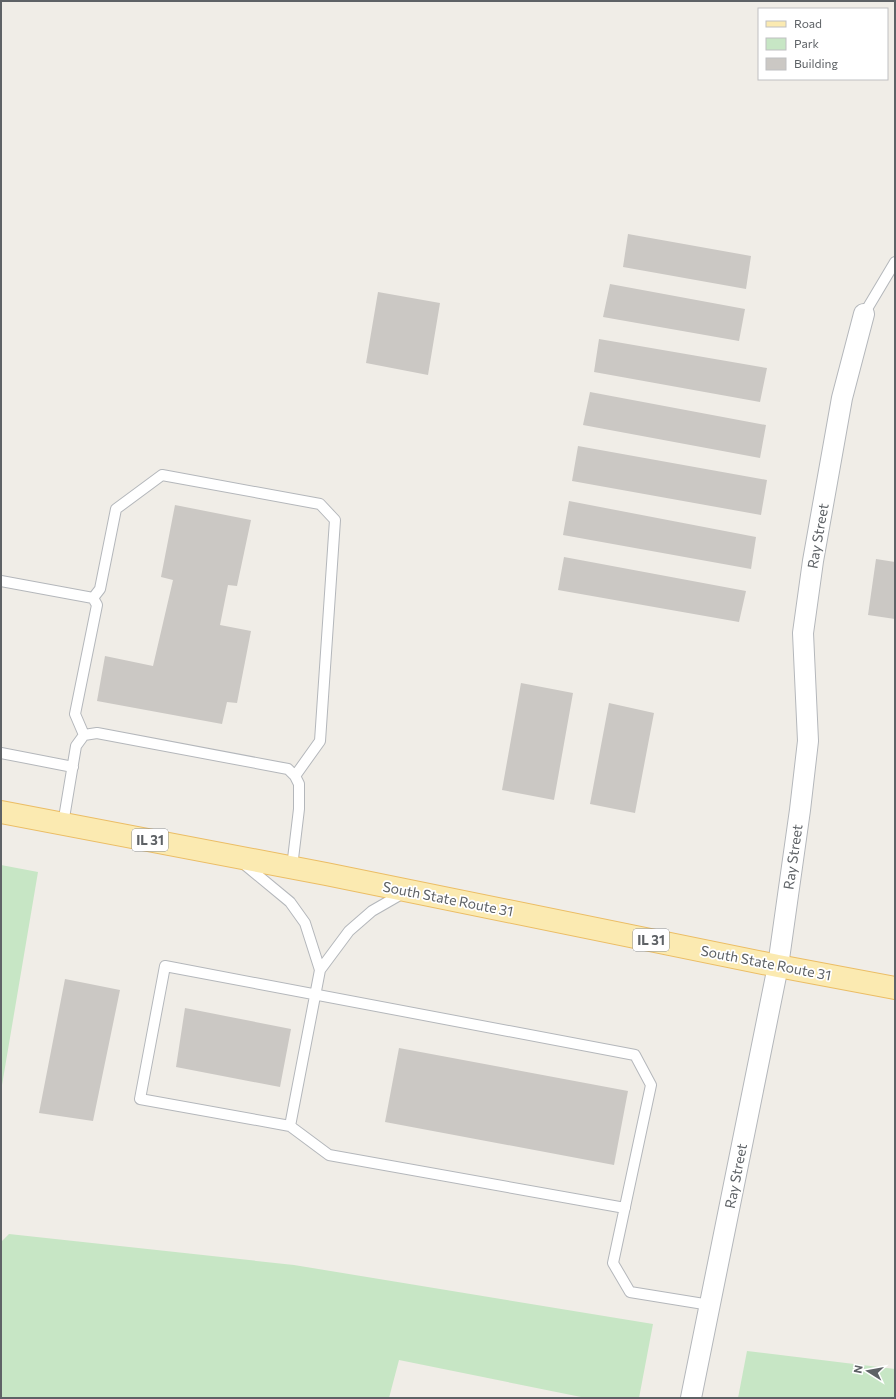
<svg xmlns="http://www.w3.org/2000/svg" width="896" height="1399" viewBox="0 0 896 1399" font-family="Commissioner,sans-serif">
	<rect width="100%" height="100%" fill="#f0ede7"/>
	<path fill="#c7e6c5" d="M1,865L38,872L1,1091Z
		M9,1234L294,1265L653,1324L639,1398H586L399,1360L389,1398H1V1242Z
		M747,1351L895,1369V1398H738Z"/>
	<path fill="#cbc8c4" d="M628,234L751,256L746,289L623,267Z
		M610,284L745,309L739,341L603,317Z
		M378,292L440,303L428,375L366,363Z
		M599,339L767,368L760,402L594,372Z
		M590,392L766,425L760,458L583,425Z
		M578,446L767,480L761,515L572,481Z
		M569,501L756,537L751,569L563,535Z
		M175,505L251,520L237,586L228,585L220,625L251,631L237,703L227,702L222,724L97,701L105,656L153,666L173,580L161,577Z
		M564,557L746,591L739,622L558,590Z
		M876,559L895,562V619L868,615Z
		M521,683L573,693L554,800L502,790Z
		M609,703L654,713L635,813L590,804Z
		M65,979L120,990L93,1121L39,1113Z
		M185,1008L291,1029L280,1087L176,1067Z
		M399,1048L628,1091L614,1165L385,1122Z"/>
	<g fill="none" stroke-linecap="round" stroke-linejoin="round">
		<g stroke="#b4b7bb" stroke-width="12">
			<path id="lane" d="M864,314L895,262
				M1,581L93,598L97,605L75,714L84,735
				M93,598L100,589L116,509L162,475L320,504L335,520L320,741L295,776
				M1,753L73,767
				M63,824L76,746L84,735L97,733L288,769L295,776L299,784V809L292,867
				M244,864L290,902L305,923L320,970L349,931L372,911L405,892
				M320,970L290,1126L140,1099L165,966L635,1055L651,1085L613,1263L630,1292L710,1305
				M290,1126L329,1155L625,1208"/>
		</g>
		<g stroke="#b4b7bb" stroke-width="22">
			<path id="street" d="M691,1398L778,966L800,810L808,741L803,633L813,561L842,398L864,314"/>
		</g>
		<g stroke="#ebbd65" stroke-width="24">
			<path id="primary" d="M1,812L326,874L778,966L895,988"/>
		</g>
		<use href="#lane" stroke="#fff" stroke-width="10"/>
		<use href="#street" stroke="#fff" stroke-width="20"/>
		<use href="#primary" stroke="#fbeab1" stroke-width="22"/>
	</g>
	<g text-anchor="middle" stroke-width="3.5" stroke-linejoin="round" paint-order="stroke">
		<g fill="#fff" stroke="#8e9194" stroke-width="1">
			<rect x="132" y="829" width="36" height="22" rx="3"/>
			<rect x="633" y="929" width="36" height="22" rx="3"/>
		</g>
		<g font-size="13" font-weight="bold" fill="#5e6266">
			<text x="150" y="845">IL 31</text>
			<text x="651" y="945">IL 31</text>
		</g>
		<g font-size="14" fill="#5e6266" stroke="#fff">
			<text transform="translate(818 536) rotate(-80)" y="5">Ray Street</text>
			<text transform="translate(793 857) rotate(-82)" y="5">Ray Street</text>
			<text transform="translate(448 899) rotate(11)" y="5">South State Route 31</text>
			<text transform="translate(766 963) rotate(11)" y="5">South State Route 31</text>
			<text transform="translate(736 1176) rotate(-79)" y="5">Ray Street</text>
		</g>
	</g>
	<rect width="896" height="1399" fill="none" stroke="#5e6266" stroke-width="4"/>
	<rect x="758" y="8" width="130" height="72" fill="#ffffff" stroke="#bfc0c2"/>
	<rect x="766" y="21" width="20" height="6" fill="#fbeab1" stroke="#bfc0c2"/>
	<text x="794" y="28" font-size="12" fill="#5e6266">Road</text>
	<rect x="766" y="38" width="20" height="12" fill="#c7e6c5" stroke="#bfc0c2"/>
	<text x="794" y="48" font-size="12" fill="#5e6266">Park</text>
	<rect x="766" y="58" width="20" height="12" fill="#cbc8c4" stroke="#bfc0c2"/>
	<text x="794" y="68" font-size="12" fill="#5e6266">Building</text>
	<g transform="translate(868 1371) rotate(281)" stroke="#ffffff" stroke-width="3" paint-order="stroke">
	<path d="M0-3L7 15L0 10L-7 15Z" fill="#5e6266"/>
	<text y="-6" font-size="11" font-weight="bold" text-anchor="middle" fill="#5e6266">N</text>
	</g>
</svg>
